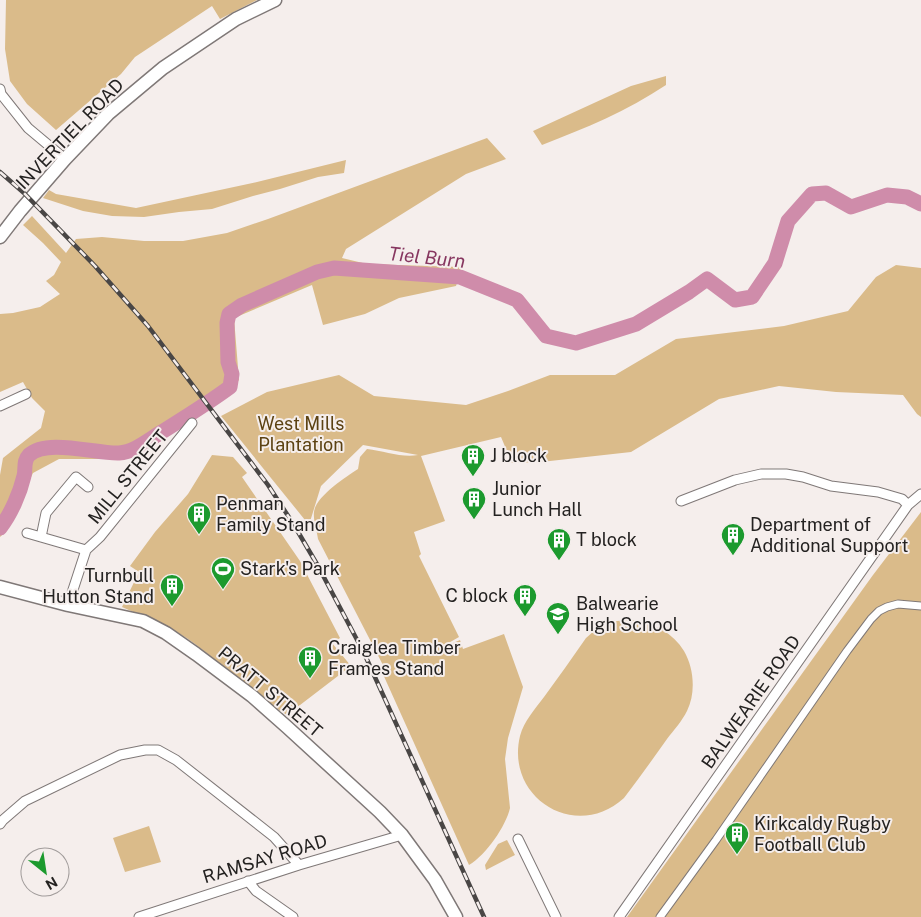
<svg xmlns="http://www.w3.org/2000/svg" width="921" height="917" viewBox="0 0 921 917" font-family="'Public Sans',sans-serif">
	<rect width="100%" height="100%" fill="#f5eeec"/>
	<path fill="#dabb8a" d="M6,0H257L220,19L212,6L135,57L121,74L56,130L27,104L10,81L5,49Z
		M666,76V85C627,111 586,128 542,145L533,131L631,86Z
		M487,138L506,159L466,174L346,249L342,258L367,264L462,267L456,286L399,298L365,314L323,325L312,285L234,318L239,380L230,389L143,449L118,459H59L33,473L5,532L0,537V475L3,458L41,428L45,411L32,398L23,382L0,392V314L13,313L40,307L60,294L46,281L54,275L61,262L43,243L23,225L32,216L66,253L76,239L102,237L144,241H183L227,233L268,219Z
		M346,160L344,173L318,177L280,189L253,196L212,209L179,212L144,217L112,216L83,211L43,198L49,190L56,194L136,208L257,182Z
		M896,265L921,268V417L917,414L903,395L836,392L779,386L719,399L631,452L541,462L512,463L501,437L421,456L445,521L414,532L421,554L419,556L459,637L445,645L446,646L460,640L463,649L504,634L523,687L508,738L505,759L510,808C506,826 486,855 469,865L382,672L385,669L318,539C317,531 313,520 314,512C316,496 346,477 358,469L360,457L367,449C384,451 402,458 418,455L363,445L321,486L309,525L221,416L267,392L339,375L374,396L466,405L508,391L550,375H615L676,339L784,326L848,311L876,277Z
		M212,455L233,457L247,473L242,477L300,561L340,638L332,643L351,666L287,715C253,695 226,667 195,644C173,627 146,618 122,607L139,572L130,566L155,532L188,494Z
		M921,512V917H627L873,575Z
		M633,620C654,623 673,633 684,651C694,668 696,693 687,711C682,721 674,730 667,739C653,759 639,778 624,798C576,842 505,798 520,736C524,721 535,709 544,697C558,678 572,658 586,638L594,631L617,621Z
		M149,826L161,862L125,872L113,838Z
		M507,840L515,855L486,870L485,865L498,844Z"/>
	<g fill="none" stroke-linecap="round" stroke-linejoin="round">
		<path stroke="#cf8caa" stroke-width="15" d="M0,528C11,514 20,493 24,476C26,469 23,461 29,455C47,438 96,454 119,453C134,452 147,441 160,433C184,418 207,404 230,387L232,374L228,362L227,323L229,314L242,305L317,272L334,268L460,277L517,300L546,336L576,343L636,324L689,292L707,279L735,300L752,297L775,263L788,221L812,194L826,193L851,207L887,195L907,197L921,204"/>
		<g stroke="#7f7877" stroke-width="9">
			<path id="pedestrian" d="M660,917L716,840L847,651L871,619L879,611L887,607L898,604L921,606"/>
		</g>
		<g stroke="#7f7877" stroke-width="11">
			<path id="minor" d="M0,89L1,94L28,128L65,159
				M0,406L26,394
				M681,501L735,480L761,474H786L803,477L831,486L878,492L902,499L908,505
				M27,533L86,550
				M41,537L46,513L76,477L88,487
				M68,605L86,550L100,537L192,423
				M0,824L3,820L25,801L120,755L145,750H158L176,760L274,837L299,865
				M518,839L556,917
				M248,881L256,891L293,917
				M139,917L299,865L402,835
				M619,917L908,505L921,494"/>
		</g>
		<g stroke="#7f7877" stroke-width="15">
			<path id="secondary" d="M0,237L20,211L65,159L108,114L163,68L236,19L275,0
				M0,587L68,605L143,621L166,633L196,654L252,696L287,727L380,812L402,835L435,880L456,917"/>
		</g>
		<use href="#pedestrian" stroke="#fff" stroke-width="7"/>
		<use href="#minor" stroke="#fff" stroke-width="9"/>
		<use href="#secondary" stroke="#fff" stroke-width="12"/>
		<g stroke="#494645" stroke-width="4.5">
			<path id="rail" d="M0,172L24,193L95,266L148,326L268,485L294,525L318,566L364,653L484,917"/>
		</g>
		<use href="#rail" stroke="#f5eeec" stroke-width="2.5" stroke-dasharray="8" stroke-linecap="butt"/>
	</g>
	<defs>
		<g id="building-pin" transform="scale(1.25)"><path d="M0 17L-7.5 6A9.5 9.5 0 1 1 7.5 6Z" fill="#1c9a2e" stroke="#f5eeec"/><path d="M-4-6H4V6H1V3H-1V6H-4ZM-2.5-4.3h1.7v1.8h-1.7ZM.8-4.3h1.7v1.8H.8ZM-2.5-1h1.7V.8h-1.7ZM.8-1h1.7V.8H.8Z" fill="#fff"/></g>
		<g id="stadium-pin" transform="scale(1.25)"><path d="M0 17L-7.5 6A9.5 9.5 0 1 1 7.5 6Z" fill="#1c9a2e" stroke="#f5eeec"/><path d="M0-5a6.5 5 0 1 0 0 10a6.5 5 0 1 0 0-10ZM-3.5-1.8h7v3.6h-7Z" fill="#fff"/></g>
		<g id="school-pin" transform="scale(1.25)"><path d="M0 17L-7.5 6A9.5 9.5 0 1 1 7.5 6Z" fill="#1c9a2e" stroke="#f5eeec"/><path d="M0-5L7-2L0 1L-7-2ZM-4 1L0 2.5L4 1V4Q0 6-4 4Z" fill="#fff"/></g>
	</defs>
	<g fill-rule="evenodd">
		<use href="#building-pin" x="473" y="456"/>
		<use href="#building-pin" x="474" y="499"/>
		<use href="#building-pin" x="199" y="514"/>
		<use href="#building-pin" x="733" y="535"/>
		<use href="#building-pin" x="559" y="540"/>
		<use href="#stadium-pin" x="223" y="569"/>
		<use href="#building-pin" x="172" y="586"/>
		<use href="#building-pin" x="525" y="596"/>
		<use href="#school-pin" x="558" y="614"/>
		<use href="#building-pin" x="310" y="658"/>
		<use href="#building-pin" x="737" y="834"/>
	</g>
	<g text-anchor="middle" stroke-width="4" stroke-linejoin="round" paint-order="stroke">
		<g font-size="18" fill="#242221" stroke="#f5eeec">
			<text transform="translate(70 134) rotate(-46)" y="6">INVERTIEL ROAD</text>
			<text transform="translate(128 477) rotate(-51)" y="6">MILL STREET</text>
			<text transform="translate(270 692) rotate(40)" y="6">PRATT STREET</text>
			<text transform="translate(751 702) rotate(-55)" y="6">BALWEARIE ROAD</text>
			<text transform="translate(265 859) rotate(-17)" y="6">RAMSAY ROAD</text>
		</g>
		<g font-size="18" fill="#5c4213" stroke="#f5eeec">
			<text x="301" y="430">West Mills<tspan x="301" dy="21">Plantation</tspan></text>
		</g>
		<g font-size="18" fill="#242221" stroke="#f5eeec" text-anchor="start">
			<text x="490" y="462">J block</text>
			<text x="492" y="495">Junior<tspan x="492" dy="21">Lunch Hall</tspan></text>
			<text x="216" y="510">Penman<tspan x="216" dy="21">Family Stand</tspan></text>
			<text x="750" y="531">Department of<tspan x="750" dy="21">Additional Support</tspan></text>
			<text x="576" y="546">T block</text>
			<text x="240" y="575">Stark's Park</text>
			<text x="154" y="582" text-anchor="end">Turnbull<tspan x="154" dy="21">Hutton Stand</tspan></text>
			<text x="508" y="602" text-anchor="end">C block</text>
			<text x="576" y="610">Balwearie<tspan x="576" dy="21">High School</tspan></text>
			<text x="328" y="654">Craiglea Timber<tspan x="328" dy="21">Frames Stand</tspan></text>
			<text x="754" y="830">Kirkcaldy Rugby<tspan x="754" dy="21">Football Club</tspan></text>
		</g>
		<g font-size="19" font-style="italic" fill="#873760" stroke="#f5eeec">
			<text transform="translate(427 257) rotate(6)" y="7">Tiel Burn</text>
		</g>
	</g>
	<g transform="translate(45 872) rotate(150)"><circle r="24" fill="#f5eeec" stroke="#a19c9b"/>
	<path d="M0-4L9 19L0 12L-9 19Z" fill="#1c9a2e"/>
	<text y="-8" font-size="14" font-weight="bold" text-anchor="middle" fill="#242221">N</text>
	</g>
</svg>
